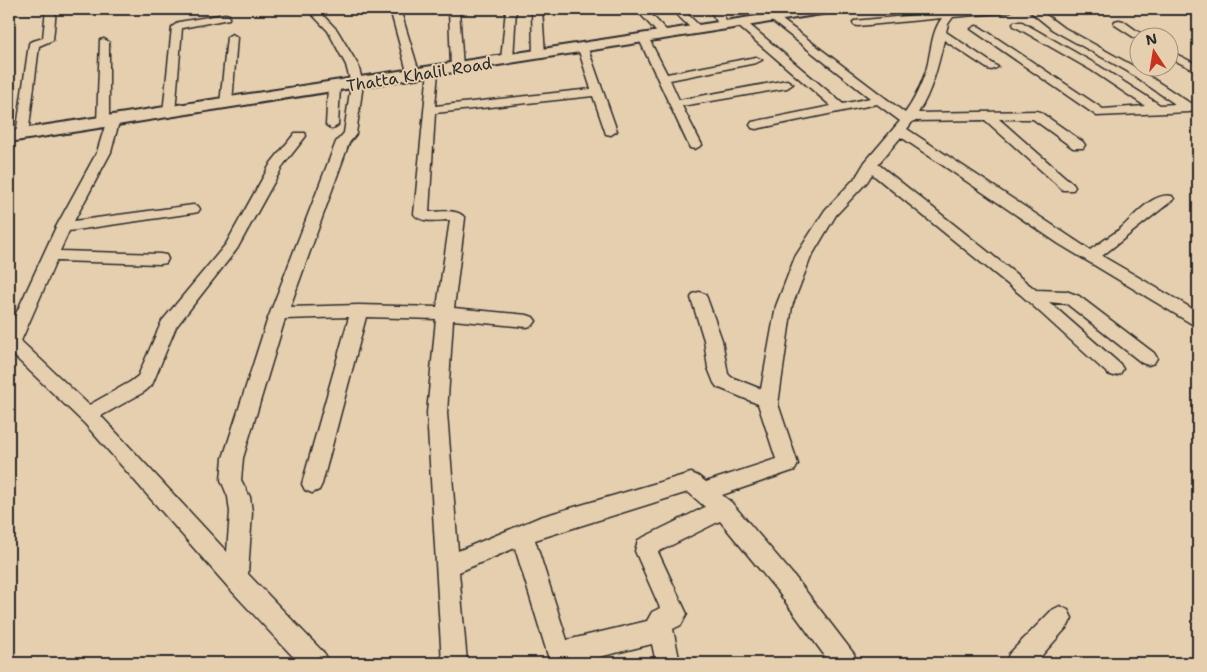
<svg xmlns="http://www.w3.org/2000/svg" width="1207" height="672" viewBox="0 0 1207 672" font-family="'Shantell Sans',sans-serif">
	<rect width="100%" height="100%" fill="#e6cfaf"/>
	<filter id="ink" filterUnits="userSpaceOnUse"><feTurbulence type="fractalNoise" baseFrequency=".02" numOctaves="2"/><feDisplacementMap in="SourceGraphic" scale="10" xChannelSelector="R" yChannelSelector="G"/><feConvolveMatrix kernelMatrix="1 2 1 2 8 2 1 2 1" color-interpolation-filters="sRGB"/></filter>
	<g filter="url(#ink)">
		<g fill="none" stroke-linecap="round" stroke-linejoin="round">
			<g stroke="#2b2b2b" stroke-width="3">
				<path id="street" d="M46,9H56L53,40L39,46L28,135L22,139L16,135L29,44L30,42L43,38Z
					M307,9H317L337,30L358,65L363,84L356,134L349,143L290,307L359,305L437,307L450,220C439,220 421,224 414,214L428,70L432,69L438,72L435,106L591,89L578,48L583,45L587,46L617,131L611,135L606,134L593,96L435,113L429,212C440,212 458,208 465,218L454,308L527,315L533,317L536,321L533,325L527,327L453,320L447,413L458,551L540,517L691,473L698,476L706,482L776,459L758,404L717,387L714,383L708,368L704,340L691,298L693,294L699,292L705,294L707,298L722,340L728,374L731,377L761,389L776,306L795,257L825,210L856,177L865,162L900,121L877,104L756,129L752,128L750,125L752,122L831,106L737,25L736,23L737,21H745L843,104L870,98L768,18L773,15L777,16L905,113C914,101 921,85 926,71C931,54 931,32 942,18L858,26L854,25L853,23L854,21L947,12L949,9H959L958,11L1014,9L1009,12L953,17L948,24L946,32L998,67L992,70L988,69L944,40C938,66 932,91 918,113L1036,111L1040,112L1083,142L1085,145L1083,148H1073L1033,119H999L1073,184L1075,187L1073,190H1063L985,120L913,121L907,129L1090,250C1100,243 1110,236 1120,229C1133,218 1153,191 1172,196L1174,199L1102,256L1198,312V326L1192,324L1059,244L901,137L878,164L1036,290L1066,291L1079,296L1154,353L1157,358L1154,363L1148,365L1142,363L1067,304L1049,302L1120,364L1123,369L1120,374L1114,376L1108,374L1021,295L872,174L867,182L836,215L811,257L792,306L778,404L798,464L795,470L722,495L731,502L795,577L854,654L857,663H830L779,593L720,521L658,552L687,614L681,625L673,629L680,663H656L652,644L575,663H562L549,659L515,548L459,572L467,663H442L427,413L436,319L366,317L322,484L319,490L312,493L305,490L302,484L349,317L285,319L243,458L241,480L250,497L252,512L248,574L325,654L329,663H299L228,587L85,424L9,351V329L56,227L97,152L105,126H99L97,123L100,40L104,39L109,42V119H117L119,122L111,152L74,221L193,205L198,206L200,209L198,212L193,213L69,231L60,251L160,254L166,255L168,259L166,263L160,264L56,261L21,341L89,405L130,382L138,376L162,321L226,244L271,163L295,133H305L306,136L284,164L237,249L176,327L152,385L144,392L101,416L227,552L230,512L228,497L221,480L223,458L267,321L336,142L344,133L351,84L346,65L328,31ZM688,492L705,507L638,540L635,551L660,608L652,612L647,621L567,640L535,540Z
					M390,9H400L420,75L418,77L414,78L408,75Z
					M449,9H459L463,68L457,71L451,68Z
					M506,9H516L513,60L507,63L501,60Z
					M532,9H542L545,55L539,58L533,55Z
					M636,9H646L669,33L670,35L669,37H661Z
					M671,9H682L704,30L703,32H695Z
					M709,9H719L730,26L729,28H721Z
					M1027,9H1038L1061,26L1135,67L1190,103L1198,102V110L1189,112L1097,116L971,29L976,26L980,27L1103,109L1145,106L1091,70L1014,26L1013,24L1014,22H1022L1099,66L1160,105L1175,104L1127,71L1053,30Z
					M225,14L229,15V19L182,28L175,113L169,117L165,116L163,113L172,27L179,22Z
					M1119,20L1123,21L1147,38H1140L1138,40L1115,25L1114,23L1115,21Z
					M232,34L237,37L232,104L226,108L220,104L227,37Z
					M644,36L649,39L667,74L756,57L762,60L756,63L670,80L679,100L787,80L793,84L787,88L682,106L702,145L695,149L690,148L639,39Z
					M1170,51L1198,65V72L1170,58Z
					M334,83L340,87L338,125L332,129L326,125L328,87Z
					M1060,606L1068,610L1072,618L1068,626L1035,663H1006L1009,654L1052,610Z"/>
			</g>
			<g stroke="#2b2b2b" stroke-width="4">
				<path id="secondary" d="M802,9H835L833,12L828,13L9,142V131Z"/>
			</g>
			<use href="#street" fill="#e6cfaf" fill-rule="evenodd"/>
			<use href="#secondary" fill="#e6cfaf" fill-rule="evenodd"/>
		</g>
	</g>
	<g text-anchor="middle" stroke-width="4" stroke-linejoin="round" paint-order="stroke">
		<g font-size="16" fill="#2b2b2b" stroke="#e6cfaf">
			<text transform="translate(419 74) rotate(-9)" y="6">Thatta Khalil Road</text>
		</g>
	</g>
	<rect width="1207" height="672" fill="none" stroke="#e6cfaf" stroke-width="30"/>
	<rect x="15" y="15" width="1177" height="642" fill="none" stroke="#2b2b2b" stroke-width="2" filter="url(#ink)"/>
	<g transform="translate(1154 52) rotate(348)"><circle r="24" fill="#e6cfaf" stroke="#9b8d7a"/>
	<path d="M0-4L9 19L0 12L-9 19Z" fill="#c8321e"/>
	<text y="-8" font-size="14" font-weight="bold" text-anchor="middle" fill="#2b2b2b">N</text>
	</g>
</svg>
